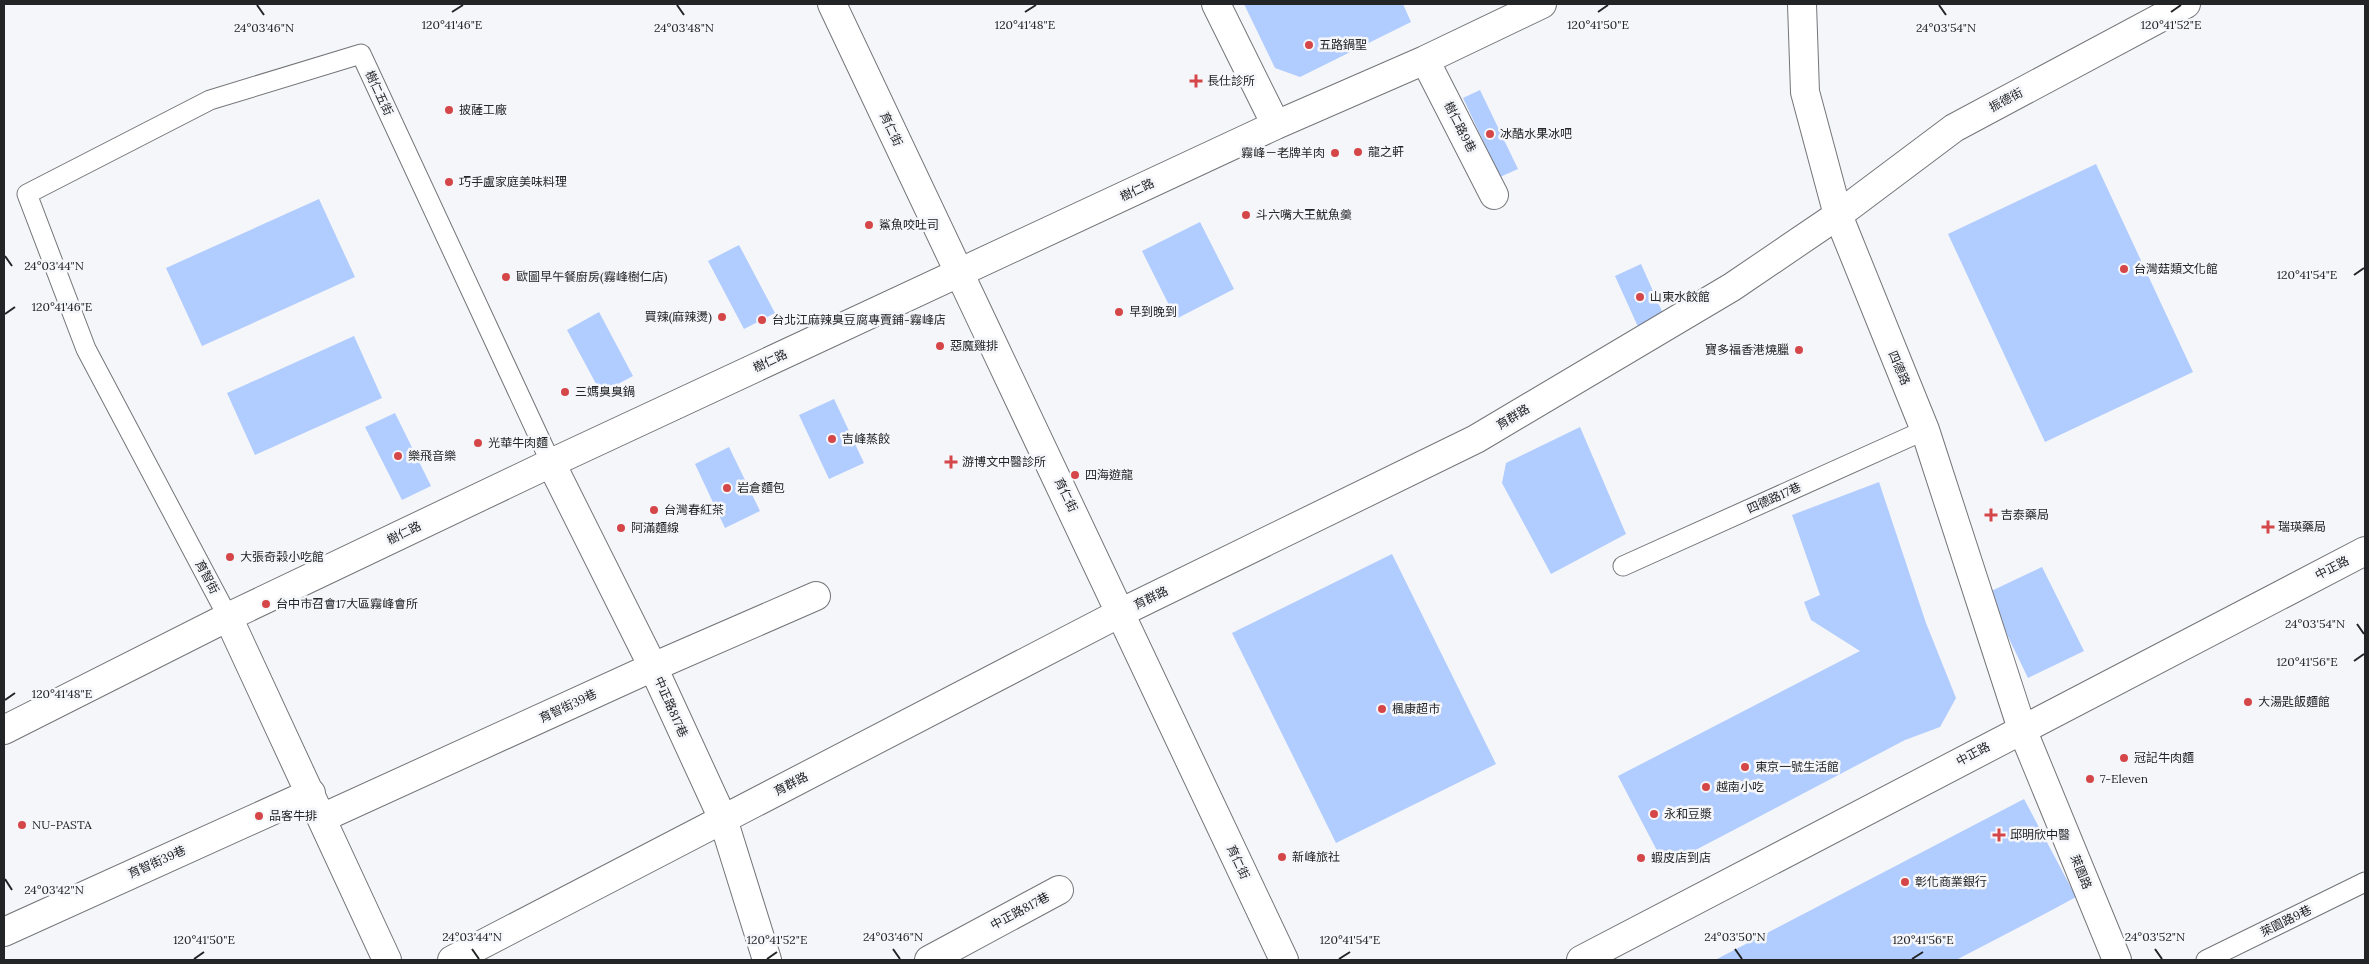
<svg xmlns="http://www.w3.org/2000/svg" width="2369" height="964" viewBox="0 0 2369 964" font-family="Lora,'Noto Sans TC',serif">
	<rect width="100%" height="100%" fill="#f5f6f9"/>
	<path fill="#b1ccfe" d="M1244,4H1403L1411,22L1300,77L1275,68Z
		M1480,90L1518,169L1500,177L1463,98Z
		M2096,164L2193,372L2045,442L1948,234Z
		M319,199L355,277L202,346L166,268Z
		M1200,222L1234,289L1176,319L1142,251Z
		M739,245L775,313L744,329L708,261Z
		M1641,264L1665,318L1639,329L1615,276Z
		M599,312L633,376L601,393L567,330Z
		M354,336L382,398L255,455L227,393Z
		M834,399L864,463L829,479L799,415Z
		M395,413L431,486L402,500L365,427Z
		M1580,427L1626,534L1551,574L1502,483L1506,463Z
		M729,447L760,511L725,528L695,464Z
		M1879,482L1926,623L1956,698L1940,727L1905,740L1665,866L1618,776L1860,651L1811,620L1804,602L1820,595L1792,515Z
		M1392,554L1496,764L1336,843L1232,633Z
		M2042,567L2084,651L2028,678L1987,593Z
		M2024,799L2076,897L2052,910L1956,960H1715Z"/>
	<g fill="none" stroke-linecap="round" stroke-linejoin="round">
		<g stroke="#747578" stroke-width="21">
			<path id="lane" d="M1623,566L1925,430
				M228,617L86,349L27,194L210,100L361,54L551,463
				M2206,960L2365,882"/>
		</g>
		<g stroke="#747578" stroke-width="30">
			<path id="street" d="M832,4C982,323 1135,640 1284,960
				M1216,4L1276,125
				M1425,60L1494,195
				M551,463L653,667L723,819L767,960
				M228,617L387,960
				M4,730L228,617L551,463L1276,125L1425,60L1542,4
				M322,818L653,667L816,596
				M4,932L311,793
				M452,960L1122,612L1476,439L1732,287L1838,215L1954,128L2186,4
				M929,960L1059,890"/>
		</g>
		<g stroke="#747578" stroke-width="30">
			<path id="secondary" d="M1802,4L1805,92L1838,215L1925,430L2022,729L2117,960
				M1581,960L2365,551"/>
		</g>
		<use href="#lane" stroke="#fff" stroke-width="19"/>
		<use href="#street" stroke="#fff" stroke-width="28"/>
		<use href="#secondary" stroke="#fff" stroke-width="28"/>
	</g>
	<path fill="none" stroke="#232425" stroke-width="2" d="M257,5L264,15M677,5L684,15M1939,5L1946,15M452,12L463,5M1025,12L1036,5M1598,12L1608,5M2171,12L2181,5M5,256L12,266M2354,275L2364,268M5,314L15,307M2357,624L2364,634M2354,661L2364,654M5,700L15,693M5,879L12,890M472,949L479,959M893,949L900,959M1735,949L1742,959M2155,949L2162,959M194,959L204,952M767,959L777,952M1339,959L1350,952M1912,959L1923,952"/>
	<g fill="#d54648" stroke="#f5f6f9" stroke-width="2">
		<circle cx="1309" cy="45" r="5"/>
		<path d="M1193.5 73.5h5v5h5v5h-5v5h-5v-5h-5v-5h5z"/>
		<circle cx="449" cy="110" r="5"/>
		<circle cx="1490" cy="134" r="5"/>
		<circle cx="1358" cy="152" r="5"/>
		<circle cx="1335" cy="153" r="5"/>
		<circle cx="449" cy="182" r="5"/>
		<circle cx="1246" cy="215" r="5"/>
		<circle cx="869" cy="225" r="5"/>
		<circle cx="2124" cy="269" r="5"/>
		<circle cx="506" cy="277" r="5"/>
		<circle cx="1640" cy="297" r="5"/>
		<circle cx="1119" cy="312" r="5"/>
		<circle cx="722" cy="317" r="5"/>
		<circle cx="762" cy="320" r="5"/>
		<circle cx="940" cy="346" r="5"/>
		<circle cx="1799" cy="350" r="5"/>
		<circle cx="565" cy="392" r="5"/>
		<circle cx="832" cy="439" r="5"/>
		<circle cx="478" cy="443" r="5"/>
		<circle cx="398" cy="456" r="5"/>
		<path d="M948.5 454.5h5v5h5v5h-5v5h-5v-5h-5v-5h5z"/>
		<circle cx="1075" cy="475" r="5"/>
		<circle cx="727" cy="488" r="5"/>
		<circle cx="654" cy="510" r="5"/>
		<path d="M1988.5 507.5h5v5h5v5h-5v5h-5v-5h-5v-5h5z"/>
		<path d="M2265.5 519.5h5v5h5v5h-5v5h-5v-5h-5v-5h5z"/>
		<circle cx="621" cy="528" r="5"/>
		<circle cx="230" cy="557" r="5"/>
		<circle cx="266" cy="604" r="5"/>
		<circle cx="2248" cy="702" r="5"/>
		<circle cx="1382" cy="709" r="5"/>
		<circle cx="2124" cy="758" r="5"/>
		<circle cx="1745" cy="767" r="5"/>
		<circle cx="2090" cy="779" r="5"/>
		<circle cx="1706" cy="787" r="5"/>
		<circle cx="1654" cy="814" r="5"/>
		<circle cx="259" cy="816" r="5"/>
		<circle cx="22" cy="825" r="5"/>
		<path d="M1996.5 827.5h5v5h5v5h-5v5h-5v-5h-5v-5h5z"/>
		<circle cx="1282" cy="857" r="5"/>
		<circle cx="1641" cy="858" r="5"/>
		<circle cx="1905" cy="882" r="5"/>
	</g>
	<g text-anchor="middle" stroke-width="5" stroke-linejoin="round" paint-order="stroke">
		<g font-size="12" fill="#232425" stroke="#f5f6f9" text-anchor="start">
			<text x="1319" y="49">五路鍋聖</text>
			<text x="1207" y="85">長仕診所</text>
			<text x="459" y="114">披薩工廠</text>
			<text x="1500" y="138">冰酷水果冰吧</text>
			<text x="1368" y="156">龍之軒</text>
			<text x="1325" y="157" text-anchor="end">霧峰－老牌羊肉</text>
			<text x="459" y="186">巧手盧家庭美味料理</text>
			<text x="1256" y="219">斗六嘴大王魷魚羹</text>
			<text x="879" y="229">鯊魚咬吐司</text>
			<text x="2134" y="273">台灣菇類文化館</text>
			<text x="516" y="281">歐圖早午餐廚房(霧峰樹仁店)</text>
			<text x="1650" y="301">山東水餃館</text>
			<text x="1129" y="316">早到晚到</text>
			<text x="712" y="321" text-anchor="end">買辣(麻辣燙)</text>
			<text x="772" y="324">台北江麻辣臭豆腐專賣鋪-霧峰店</text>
			<text x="950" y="350">惡魔雞排</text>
			<text x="1789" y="354" text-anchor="end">寶多福香港燒臘</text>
			<text x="575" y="396">三媽臭臭鍋</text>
			<text x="842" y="443">吉峰蒸餃</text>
			<text x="488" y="447">光華牛肉麵</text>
			<text x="408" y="460">樂飛音樂</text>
			<text x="962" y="466">游博文中醫診所</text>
			<text x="1085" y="479">四海遊龍</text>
			<text x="737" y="492">岩倉麵包</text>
			<text x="664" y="514">台灣春紅茶</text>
			<text x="2001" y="519">吉泰藥局</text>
			<text x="2278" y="531">瑞瑛藥局</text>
			<text x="631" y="532">阿滿麵線</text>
			<text x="240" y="561">大張奇榖小吃館</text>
			<text x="276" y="608">台中市召會17大區霧峰會所</text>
			<text x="2258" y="706">大湯匙飯麵館</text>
			<text x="1392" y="713">楓康超市</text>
			<text x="2134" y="762">冠記牛肉麵</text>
			<text x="1755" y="771">東京一號生活館</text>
			<text x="2100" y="783">7-Eleven</text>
			<text x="1716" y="791">越南小吃</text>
			<text x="1664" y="818">永和豆漿</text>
			<text x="269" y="820">品客牛排</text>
			<text x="32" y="829">NU-PASTA</text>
			<text x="2010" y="839">邱明欣中醫</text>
			<text x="1292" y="861">新峰旅社</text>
			<text x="1651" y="862">蝦皮店到店</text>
			<text x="1915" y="886">彰化商業銀行</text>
		</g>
		<g font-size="12" fill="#232425" stroke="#f5f6f9">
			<text transform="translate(379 93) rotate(65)" y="4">樹仁五街</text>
			<text transform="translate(2006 100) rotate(-28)" y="4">振德街</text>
			<text transform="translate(1460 127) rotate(63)" y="4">樹仁路9巷</text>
			<text transform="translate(891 129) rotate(65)" y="4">育仁街</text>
			<text transform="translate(1137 190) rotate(-25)" y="4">樹仁路</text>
			<text transform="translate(770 361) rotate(-25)" y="4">樹仁路</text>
			<text transform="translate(1899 368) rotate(67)" y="4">四德路</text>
			<text transform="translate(1513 417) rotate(-31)" y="4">育群路</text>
			<text transform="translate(1066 495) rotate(64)" y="4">育仁街</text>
			<text transform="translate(1774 498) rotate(-24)" y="4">四德路17巷</text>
			<text transform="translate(404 533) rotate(-26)" y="4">樹仁路</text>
			<text transform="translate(2332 568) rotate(-27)" y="4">中正路</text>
			<text transform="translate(207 577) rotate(62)" y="4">育智街</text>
			<text transform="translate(1151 598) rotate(-26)" y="4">育群路</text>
			<text transform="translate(568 706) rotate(-25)" y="4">育智街39巷</text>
			<text transform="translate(671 707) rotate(66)" y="4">中正路817巷</text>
			<text transform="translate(1973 754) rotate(-28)" y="4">中正路</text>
			<text transform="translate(791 784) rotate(-27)" y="4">育群路</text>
			<text transform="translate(157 862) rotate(-24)" y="4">育智街39巷</text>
			<text transform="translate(1238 862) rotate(65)" y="4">育仁街</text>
			<text transform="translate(2081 872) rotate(68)" y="4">萊園路</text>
			<text transform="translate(1020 911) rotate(-28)" y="4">中正路817巷</text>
			<text transform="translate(2286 921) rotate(-26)" y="4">萊園路9巷</text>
		</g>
	</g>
	<g font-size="12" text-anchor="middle" fill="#232425" stroke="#f5f6f9" stroke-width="5" stroke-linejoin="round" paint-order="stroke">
		<text x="452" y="29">120°41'46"E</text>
		<text x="1025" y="29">120°41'48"E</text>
		<text x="1598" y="29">120°41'50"E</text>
		<text x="2171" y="29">120°41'52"E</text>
		<text x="264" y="32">24°03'46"N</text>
		<text x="684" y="32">24°03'48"N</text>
		<text x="1946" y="32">24°03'54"N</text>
		<text x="54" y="270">24°03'44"N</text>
		<text x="2307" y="279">120°41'54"E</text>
		<text x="62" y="311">120°41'46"E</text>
		<text x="2315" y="628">24°03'54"N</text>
		<text x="2307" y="666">120°41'56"E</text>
		<text x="62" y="698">120°41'48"E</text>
		<text x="54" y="894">24°03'42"N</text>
		<text x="472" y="941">24°03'44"N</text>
		<text x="893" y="941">24°03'46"N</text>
		<text x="1735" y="941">24°03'50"N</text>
		<text x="2155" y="941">24°03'52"N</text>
		<text x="204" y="944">120°41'50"E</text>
		<text x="777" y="944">120°41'52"E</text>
		<text x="1350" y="944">120°41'54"E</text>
		<text x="1923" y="944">120°41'56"E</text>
	</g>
	<rect width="2369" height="964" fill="none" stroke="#232425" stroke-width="10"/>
</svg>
